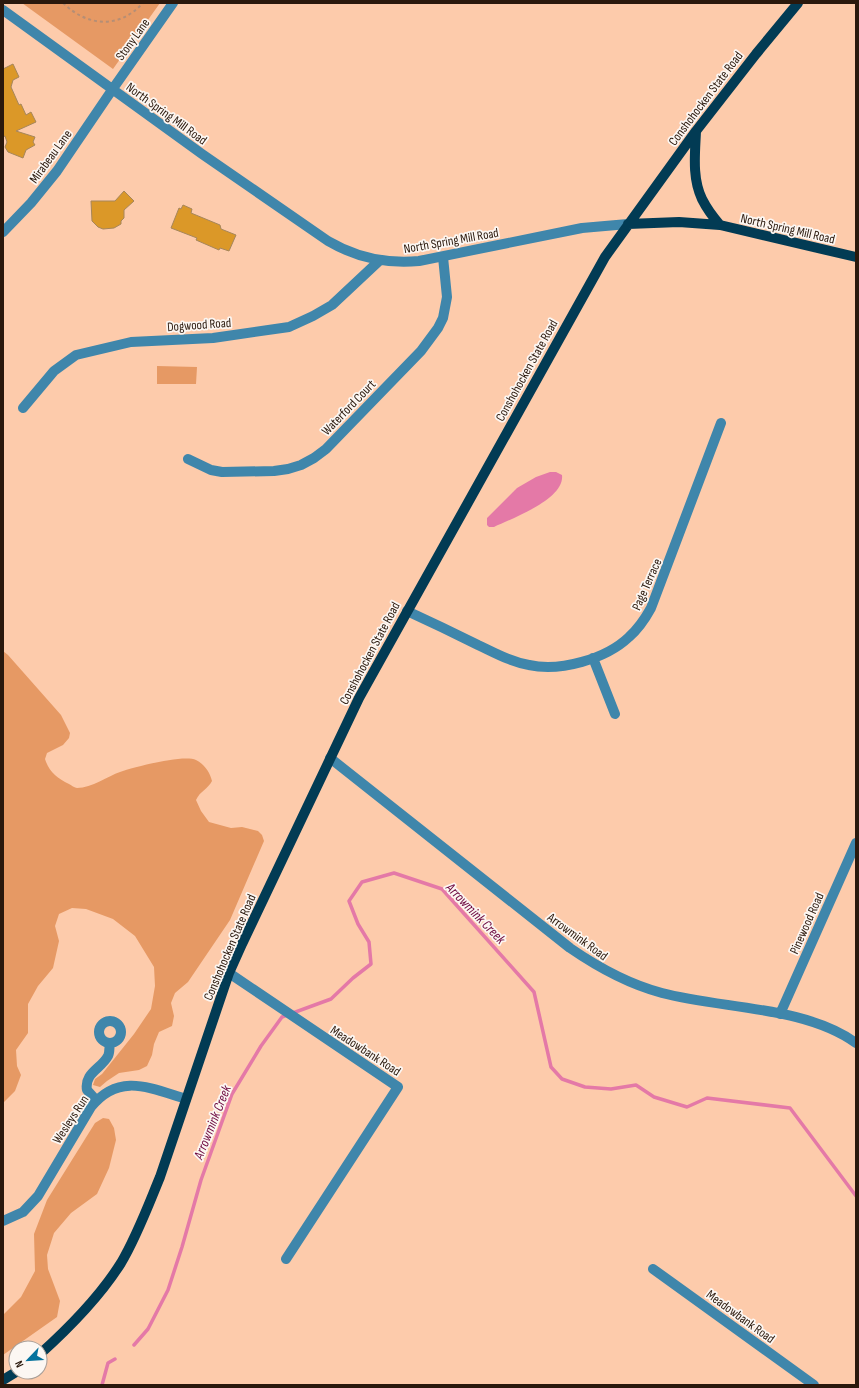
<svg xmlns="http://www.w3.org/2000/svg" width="859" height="1388" viewBox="0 0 859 1388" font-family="'Sofia Sans Condensed',sans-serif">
	<rect width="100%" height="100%" fill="#fdcbab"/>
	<path fill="#e69964" d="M22,3H160L113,69Z
		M157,366L197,367L196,384H157Z
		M3,651L8,655L61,715L70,733L69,738L63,745L47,753L45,759C49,772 57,778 69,784C71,785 75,788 77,788C92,788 108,776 120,772C134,767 184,754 196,760C204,764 210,772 212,781C208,789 200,791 196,800L201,811L209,822L231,828L242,827L258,831L262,835L264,841L230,920L188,982L175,993L171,1003L174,1016L172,1026L159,1032L154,1044L152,1055L147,1066L139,1070L119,1073L107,1081L100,1087L93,1085L95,1079L102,1074L134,1034L151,1009L155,986L154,967L135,936L113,919L86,909L72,908L59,914L55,926L59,941L53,968L38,986L28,1004V1033L16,1050L17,1066L21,1075L15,1091L3,1103Z
		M103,1118L109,1119L114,1128L116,1140L109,1168L97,1194L71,1213L54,1233L47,1255L48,1269L60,1301L57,1317L3,1355V1315L21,1297L35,1271L34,1234L47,1200L95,1123Z"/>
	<path fill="#e479a7" d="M550,472H556L562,475C565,499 513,518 494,527H489L487,525V518L517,488L536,477Z"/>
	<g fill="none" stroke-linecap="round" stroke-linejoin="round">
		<path stroke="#e479a7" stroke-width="3.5" d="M134,1345L148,1329L168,1290L182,1247L201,1180L232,1094L261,1046L282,1017L331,999L353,978L371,964L369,942L358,924L349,901L362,882L394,873L442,889L534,992L551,1067L562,1079L585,1087L611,1089L636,1085L654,1097L687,1107L707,1098L790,1108L856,1196
			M102,1385L108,1363L115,1359"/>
	</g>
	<path fill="#db9828" stroke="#a6865b" d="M13,64L19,77L13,80L11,87L19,105L21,104L26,115L31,112L36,122L16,131L35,137L33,142L35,145L26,150L23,158L8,152L5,147L7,142L5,136L3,137V69Z
		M124,191L134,201L124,210V218L121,221V224L114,228L103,229L98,227L92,221L91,201H115Z
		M183,205L192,209L191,213L220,225L221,229L236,235L229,251L220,248L219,250L196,240L197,238L171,228L179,208L181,209Z"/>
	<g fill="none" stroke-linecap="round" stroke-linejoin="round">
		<path stroke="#b58e75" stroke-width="2" stroke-dasharray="3 3" stroke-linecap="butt" d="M63,3C88,27 119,29 143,3"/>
		<path stroke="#3f86ab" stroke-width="10" d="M3,10L202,154L328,241C357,258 387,264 419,261L582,228L628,224
			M3,232L31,203L57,171L112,90L173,3
			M23,408L54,371L76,355L131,342L213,338L289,327L313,316L332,305L379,261
			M188,459L211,470L222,472L274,471L288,469L301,465L314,458L326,449L421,351L438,328L443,318L447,297L443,257
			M407,611C431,622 454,633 478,645C495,653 511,662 529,665C560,672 606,659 629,637C638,629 645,619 651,608L721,423
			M593,658L615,714
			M330,758L570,948C599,968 628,984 662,993C722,1009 805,1006 856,1043
			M229,973L398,1087L286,1259
			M780,1014L856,843
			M99 1032a11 11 0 1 1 22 0a11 11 0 1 1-22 0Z
			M96,1100L87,1090C84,1073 101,1069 108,1056C110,1052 109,1047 110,1043
			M3,1221L23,1212L38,1196L91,1107C119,1072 150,1088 186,1099
			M653,1269L814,1385"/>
		<path stroke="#023b54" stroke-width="10" d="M696,131C695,154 692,178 702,199C707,209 713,217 720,225
			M628,224L679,222L720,225L856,257
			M40,1354C70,1327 99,1298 121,1263C137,1236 148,1206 160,1177L229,973L242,944L359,698L605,257L696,131L756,54L798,3
			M3,1380L16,1372"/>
	</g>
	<g text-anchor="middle" stroke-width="3.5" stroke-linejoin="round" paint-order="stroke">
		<g font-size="13" fill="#2a180c" stroke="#fcf7f3">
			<text transform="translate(132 39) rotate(-54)" y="5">Stony Lane</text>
			<text transform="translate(705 98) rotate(-53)" y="5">Conshohocken State Road</text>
			<text transform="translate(167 113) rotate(36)" y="5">North Spring Mill Road</text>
			<text transform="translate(50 156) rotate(-54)" y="5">Mirabeau Lane</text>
			<text transform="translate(788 228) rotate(13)" y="5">North Spring Mill Road</text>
			<text transform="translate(451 240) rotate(-10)" y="5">North Spring Mill Road</text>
			<text transform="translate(199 324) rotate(-4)" y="5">Dogwood Road</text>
			<text transform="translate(526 370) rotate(-61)" y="5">Conshohocken State Road</text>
			<text transform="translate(348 407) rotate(-46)" y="5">Waterford Court</text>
			<text transform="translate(646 584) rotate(-66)" y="5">Page Terrace</text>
			<text transform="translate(369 653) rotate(-62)" y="5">Conshohocken State Road</text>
			<text transform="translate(806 923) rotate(-66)" y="5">Pinewood Road</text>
			<text transform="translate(578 936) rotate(36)" y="5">Arrowmink Road</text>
			<text transform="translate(229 947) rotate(-67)" y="5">Conshohocken State Road</text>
			<text transform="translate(366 1050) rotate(33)" y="5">Meadowbank Road</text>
			<text transform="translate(70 1119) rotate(-57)" y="5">Wesleys Run</text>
			<text transform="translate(741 1316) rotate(36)" y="5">Meadowbank Road</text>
		</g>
		<g font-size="14" font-style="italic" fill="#6d0940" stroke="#fcf7f3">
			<text transform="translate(476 913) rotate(46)" y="5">Arrowmink Creek</text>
			<text transform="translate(212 1122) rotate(-68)" y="5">Arrowmink Creek</text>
		</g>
	</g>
	<rect width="859" height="1388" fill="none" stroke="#2a180c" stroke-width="8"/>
	<g transform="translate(28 1360) rotate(245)"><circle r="19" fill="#fcf7f3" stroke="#a89e97"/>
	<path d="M0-3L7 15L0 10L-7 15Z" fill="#05729d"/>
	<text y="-6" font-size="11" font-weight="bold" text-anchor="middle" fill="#2a180c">N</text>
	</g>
</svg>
